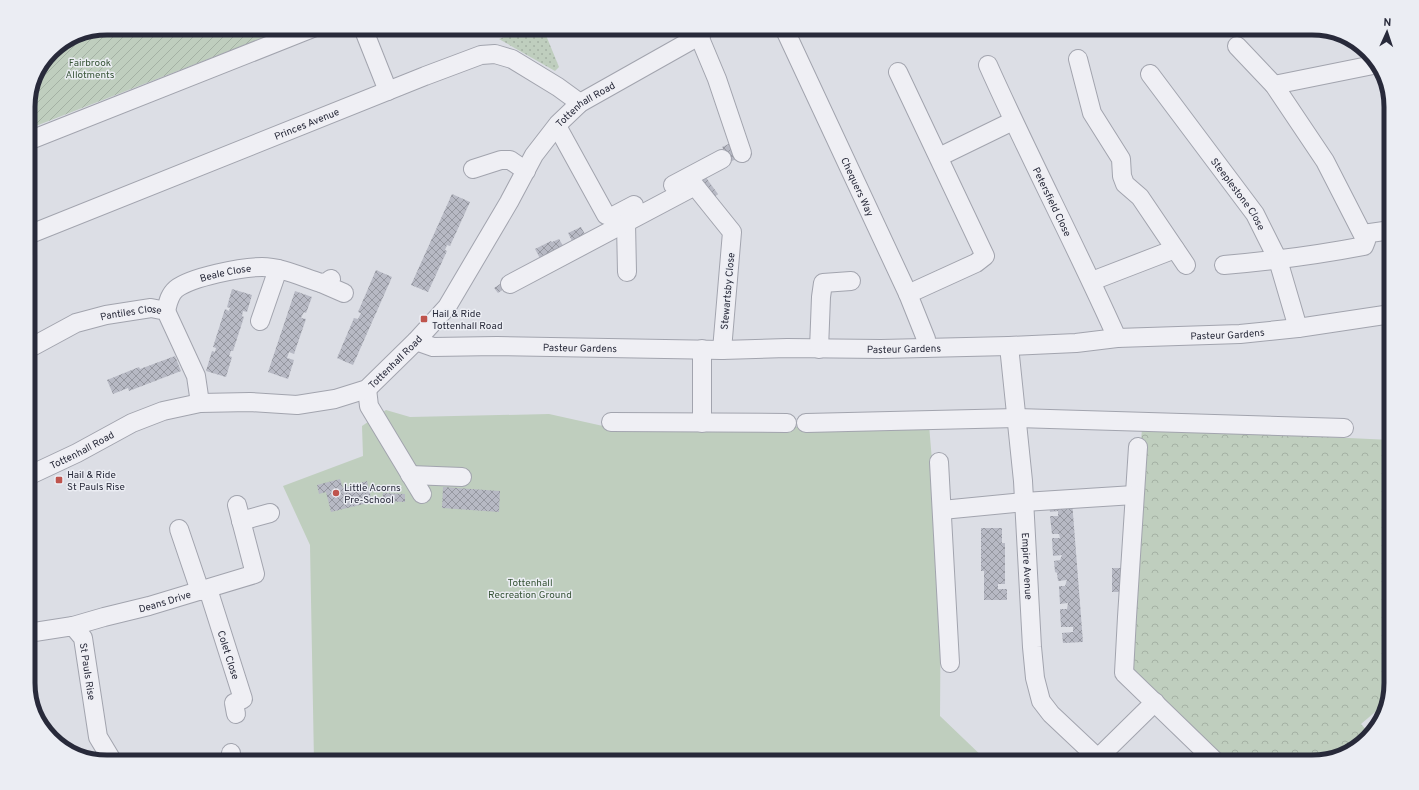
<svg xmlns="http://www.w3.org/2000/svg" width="1419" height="790" viewBox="0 0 1419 790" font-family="Overpass,sans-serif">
	<defs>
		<pattern id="grass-dots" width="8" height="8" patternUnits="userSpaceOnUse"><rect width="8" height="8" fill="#bfcebe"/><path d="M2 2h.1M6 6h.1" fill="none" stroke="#a4b1a4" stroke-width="1.8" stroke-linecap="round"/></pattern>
		<pattern id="forest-crowns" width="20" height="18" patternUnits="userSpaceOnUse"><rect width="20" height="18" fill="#bfcebe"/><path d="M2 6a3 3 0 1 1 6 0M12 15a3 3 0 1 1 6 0" fill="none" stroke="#a4b1a4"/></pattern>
		<pattern id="garden-furrows" width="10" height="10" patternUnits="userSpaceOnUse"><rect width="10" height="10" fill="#bfcebe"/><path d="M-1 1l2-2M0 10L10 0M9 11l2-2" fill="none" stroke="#a4b1a4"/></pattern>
		<pattern id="building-cross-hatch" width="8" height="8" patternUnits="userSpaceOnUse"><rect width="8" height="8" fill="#b7b9c4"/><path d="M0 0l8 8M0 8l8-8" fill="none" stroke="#9597a0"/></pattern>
	</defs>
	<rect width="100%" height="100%" fill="#dcdee5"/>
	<path fill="url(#grass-dots)" d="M526,28H543L559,67L555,71L499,39Z"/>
	<path fill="url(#forest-crowns)" d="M1142,428L1391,440V683L1385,705L1381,707L1361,724L1369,733L1352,751L1312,762H1221L1125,670Z"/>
	<path fill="#bfcebe" d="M386,410L410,417L549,414L603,426L804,427L929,425L941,567L940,716L988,762H314L310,545L283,486L363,456L362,426Z"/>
	<path fill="url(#garden-furrows)" d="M107,28C116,28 125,27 133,28C146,30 156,32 169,28H288L28,129V102L34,77L51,51L77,34Z"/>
	<path fill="url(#building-cross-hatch)" d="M735,141L740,157L730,162L722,147Z
		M704,175L718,194L711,199L697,180Z
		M452,194L470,202L450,246L447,245L445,250L447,251L428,292L411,285Z
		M581,227L587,238L574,245L568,233Z
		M559,239L565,249L542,262L535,249L551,241L552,242Z
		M376,270L392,277L353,365L337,358L354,318L358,319L361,313L358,312Z
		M503,282L506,287L498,293L494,288Z
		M232,289L252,295L247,312L243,311L242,316L244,317L233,351H231L229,356L232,357L226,377L206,371L212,351L215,352L216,348L213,347L225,309L229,311L230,308L227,307Z
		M295,291L312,297L306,313L304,312L301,318L306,319L294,354L289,352L287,358L294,360L288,379L268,372Z
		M175,356L181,371L129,391L128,388L113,394L107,380L139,367L140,369Z
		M340,479L343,488L367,481L372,502L331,512L326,492L319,494L317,485Z
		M443,487L500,491L499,512L442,508Z
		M383,493L405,494V502L382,501Z
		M1072,501L1083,642L1063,643L1062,633L1073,632V627H1061L1060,609H1067L1068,603L1060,604L1059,586H1065L1067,580L1058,581L1057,573L1055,572L1054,561L1060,560L1062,555L1053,556L1052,538H1060L1059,534H1052L1050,516H1058V511L1050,512L1049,502Z
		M981,528H1002V543H1005V584H998V589H1007V600H984V571H981Z
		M1112,568H1123V592H1112Z"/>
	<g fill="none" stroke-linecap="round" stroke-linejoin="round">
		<g stroke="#a2a4ae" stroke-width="20">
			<g id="minor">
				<path d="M363,28L388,91"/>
				<path id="s1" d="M784,28L908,294L926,339V348"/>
				<path d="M699,36L717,79L742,153"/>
				<path d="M1078,59L1092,113L1121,159L1122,176L1125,184L1140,197L1186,265"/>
				<path id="s2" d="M988,65C1029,157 1076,246 1117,338"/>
				<path d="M898,72L985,256L976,263L908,294"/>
				<path id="s3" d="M1150,74L1255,214L1278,260L1298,328"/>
				<path d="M1274,85L1378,64"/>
				<path d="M557,126L606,215L613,216L634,205"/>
				<path d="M28,141L313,28"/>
				<path d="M939,157L1013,121"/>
				<path d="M473,169L501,160H510L526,171"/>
				<path d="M673,185L722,159"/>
				<path d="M626,223L627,272"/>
				<path d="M1363,234L1391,230"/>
				<path id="s4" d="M28,235L425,76L481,55L495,54L512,59L558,87L580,103"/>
				<path d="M1224,265C1271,261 1317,255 1364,246L1366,241L1325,161L1274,85L1237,46"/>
				<path d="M1092,281L1175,249"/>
				<path d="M321,283L344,293"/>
				<path d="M510,284L695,186L732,232L722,350"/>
				<path id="s5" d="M166,311C168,303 169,295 176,289C191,277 242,267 262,267C281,267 302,277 321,283L327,282L331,279"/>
				<path d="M260,321L278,269"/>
				<path id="s6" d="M416,341L433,347L497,346L722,350L787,348L881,349L1009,346L1076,343L1117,338L1240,334L1298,328L1391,314"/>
				<path id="s7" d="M1009,346L1023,481L1032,647L1035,678L1041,701L1051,714L1102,762"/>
				<path id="s8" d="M28,349L76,323L106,315L151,308L166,311L196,376L200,403"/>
				<path d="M702,349V423"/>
				<path d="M819,349L821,297L823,283L851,281"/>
				<path d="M367,389L369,406L422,494"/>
				<path d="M611,422L787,423"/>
				<path d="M806,423L1017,418L1344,428"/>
				<path d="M1138,447L1127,617L1124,673L1216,762"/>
				<path d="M939,462L950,663"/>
				<path d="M410,475L462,477"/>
				<path id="s9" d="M28,476L77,453L132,423L163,411L200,403L250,402L297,405L335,399L367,389L416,341L447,307L509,202L534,155L558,124L580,103L699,36L706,28"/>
				<path d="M942,510L1024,502L1134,495"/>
				<path d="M241,521L270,513"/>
				<path d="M179,529L200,591"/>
				<path id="s10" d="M208,589L243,699L234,703L236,714"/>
				<path id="s11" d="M73,626L104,617L149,606L255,574L237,505"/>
				<path id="s12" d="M28,633L73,626L83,638L98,737L113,762"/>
				<path d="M230,762L231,753"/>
				<path d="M1094,762L1155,702"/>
			</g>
		</g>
		<use href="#minor" stroke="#efeff4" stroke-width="18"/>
	</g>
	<g fill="#bf544d" stroke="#ebedf3" stroke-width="1.5">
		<rect x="420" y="315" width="8" height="8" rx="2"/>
		<rect x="55" y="476" width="8" height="8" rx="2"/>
		<circle cx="336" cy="493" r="4"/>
	</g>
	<g text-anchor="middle" stroke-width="3" stroke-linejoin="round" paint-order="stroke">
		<g font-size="10" fill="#375437" stroke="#ebedf3">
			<text x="90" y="66">Fairbrook<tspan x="90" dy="12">Allotments</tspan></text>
			<text x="530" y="586">Tottenhall<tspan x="530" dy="12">Recreation Ground</tspan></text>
		</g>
		<g font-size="10" fill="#282a3a" stroke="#ebedf3">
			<text dy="4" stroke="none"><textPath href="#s9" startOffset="720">Tottenhall Road</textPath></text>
			<text dy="4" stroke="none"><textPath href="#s4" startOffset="300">Princes Avenue</textPath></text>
			<text dy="4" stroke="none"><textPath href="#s1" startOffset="175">Chequers Way</textPath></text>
			<text dy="4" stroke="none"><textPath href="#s3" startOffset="149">Steeplestone Close</textPath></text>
			<text dy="4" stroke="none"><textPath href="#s2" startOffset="151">Petersfield Close</textPath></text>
			<text dy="4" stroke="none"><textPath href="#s5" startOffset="77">Beale Close</textPath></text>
			<text transform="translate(727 291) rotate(-85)" y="4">Stewartsby Close</text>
			<text dy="4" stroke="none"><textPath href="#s8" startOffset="111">Pantiles Close</textPath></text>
			<text dy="4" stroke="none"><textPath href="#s6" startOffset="813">Pasteur Gardens</textPath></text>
			<text dy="4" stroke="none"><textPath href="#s6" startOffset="165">Pasteur Gardens</textPath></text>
			<text dy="4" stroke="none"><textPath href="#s6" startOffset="489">Pasteur Gardens</textPath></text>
			<text dy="4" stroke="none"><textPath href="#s9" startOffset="396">Tottenhall Road</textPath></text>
			<text dy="4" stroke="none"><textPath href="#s9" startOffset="60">Tottenhall Road</textPath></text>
			<text dy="4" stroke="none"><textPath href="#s7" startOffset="221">Empire Avenue</textPath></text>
			<text dy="4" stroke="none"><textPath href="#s11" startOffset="95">Deans Drive</textPath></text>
			<text dy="4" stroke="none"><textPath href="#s10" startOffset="69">Colet Close</textPath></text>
			<text dy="4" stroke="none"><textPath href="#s12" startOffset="95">St Pauls Rise</textPath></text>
		</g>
		<g font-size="10" fill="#282a3a" stroke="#ebedf3" text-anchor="start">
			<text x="432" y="317">Hail &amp; Ride<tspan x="432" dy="12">Tottenhall Road</tspan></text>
			<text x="67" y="478">Hail &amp; Ride<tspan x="67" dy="12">St Pauls Rise</tspan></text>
			<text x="344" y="491">Little Acorns<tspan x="344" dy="12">Pre-School</tspan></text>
		</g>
	</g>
	<path d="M0 0H1419V790H0ZM107 35H1312A72 72 0 0 1 1384 107V683A72 72 0 0 1 1312 755H107A72 72 0 0 1 35 683V107A72 72 0 0 1 107 35Z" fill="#ebedf3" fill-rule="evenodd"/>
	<path fill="none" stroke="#282a3a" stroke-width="5" d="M107 35H1312A72 72 0 0 1 1384 107V683A72 72 0 0 1 1312 755H107A72 72 0 0 1 35 683V107A72 72 0 0 1 107 35Z"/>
	<g transform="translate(1387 32) rotate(3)" stroke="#ebedf3" stroke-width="3" paint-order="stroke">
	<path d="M0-3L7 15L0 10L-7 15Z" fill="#282a3a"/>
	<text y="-6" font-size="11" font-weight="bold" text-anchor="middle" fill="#282a3a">N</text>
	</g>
</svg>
